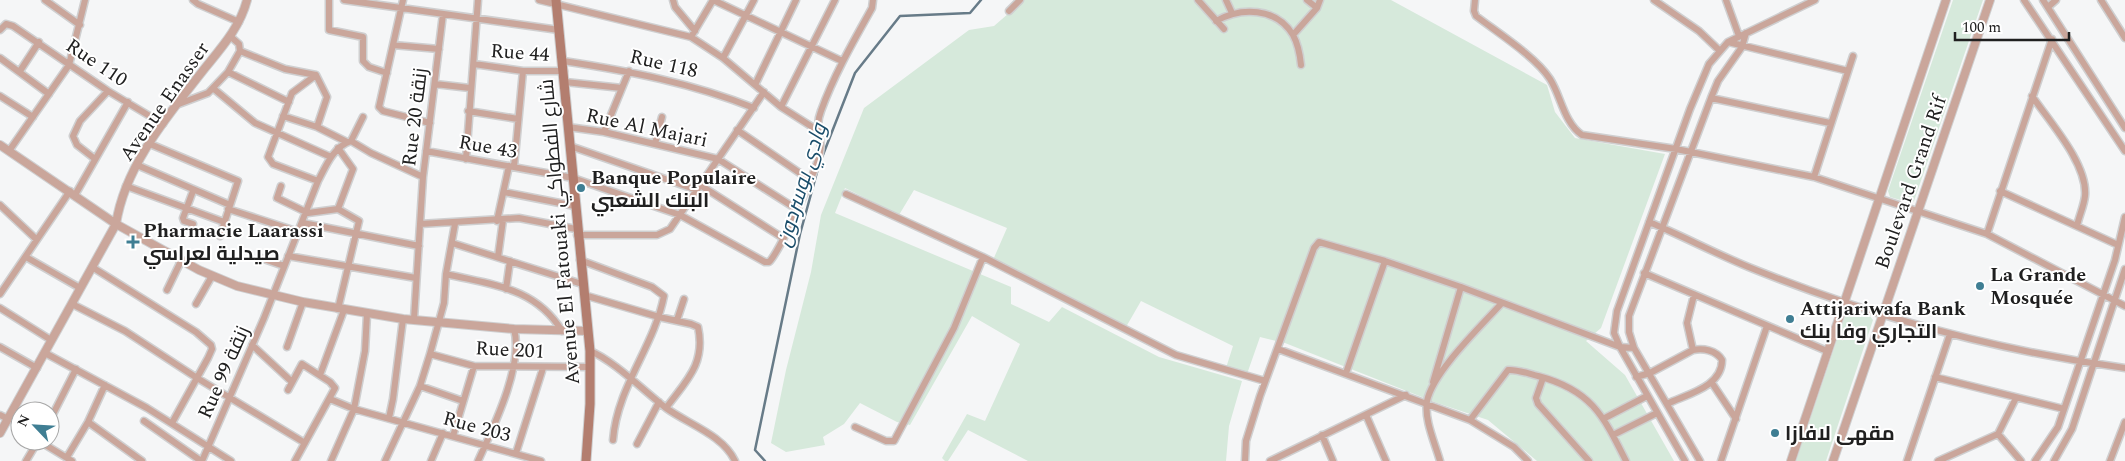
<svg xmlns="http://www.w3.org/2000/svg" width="2125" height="461" viewBox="0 0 2125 461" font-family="Spectral,Cairo,serif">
	<rect width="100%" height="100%" fill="#f5f6f7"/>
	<path fill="#d6e9db" d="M1024,0H1391L1547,85L1555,112L1575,138L1665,154L1601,328L1586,341L1625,375L1674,461H1537L1488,420L1437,403L1285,343L1260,337L1247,374L1226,368L1233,346L1141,301L1126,327L993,260L1007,228L914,190L899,215L845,188L835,213L1011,287V304L1049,322L1062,307L1159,357L1242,381L1229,426L1226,461H1028L968,430L948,461H945L942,458L967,414L985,421L1020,344L972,316L910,425L897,422L860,403L844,424L823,437L825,445L786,452L771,443L786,370L811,272L821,215L864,108L969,30L994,26Z
		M1953,0H1983L1914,201L1911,203L1890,197L1888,191Z
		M1852,310L1870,316L1873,320L1826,461H1796L1846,313Z"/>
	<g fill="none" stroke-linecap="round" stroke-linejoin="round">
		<path stroke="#677b88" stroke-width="2.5" d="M765,461L755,450L800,234L819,165L855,73L900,16L970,13L981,0"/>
		<g stroke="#cfcfd0" stroke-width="9">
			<path id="minor" d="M45,0L80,25
				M193,0L198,4L239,22
				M329,0V30L363,37V61L369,67L387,73
				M344,0L559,30
				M403,0L379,107L383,111L430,123
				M539,0L691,37L723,58L781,107L817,130
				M673,0L675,7L695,31
				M713,0L842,61
				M1198,0L1224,29
				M1226,0L1232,13
				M1307,0L1317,8
				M1475,0L1474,11L1476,16C1498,33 1536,57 1550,79C1561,96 1564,123 1582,135L1676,149L1814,177L1987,234L2125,306
				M1654,0L1699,31L1720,51
				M1726,0L1739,36
				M2024,0L2125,151
				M2043,0L2125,128
				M2101,0L2125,38
				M2048,7L2056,0
				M1009,11L1020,0
				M1216,21C1241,7 1276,7 1293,35C1298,44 1300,55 1301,65
				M0,30L6,24L13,26L108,91L163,124
				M1293,35L1317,8L1320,0
				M691,37L713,0
				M1728,42L1848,71
				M393,45L439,49
				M240,51L285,69L316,75L292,93L268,157L273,164L318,181
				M0,58L49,94
				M723,58L754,0
				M563,61C629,71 692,83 754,108
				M474,64L523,71H564
				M20,71L39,42
				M228,72L289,102
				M316,75L327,97L317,127
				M565,82L622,88
				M435,84L470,88
				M755,85L796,0
				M214,89L255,123L331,157
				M0,96L33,117
				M2032,96C2049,121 2088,164 2085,196C2084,206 2079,216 2077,226
				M1711,98L1830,123
				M176,105L208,93L228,72L240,51L239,44L230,36
				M781,107L835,0
				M468,111L518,119
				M283,116L317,127L347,142
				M568,127L604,132L718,159L798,210
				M737,130L810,180
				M604,132L629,71
				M351,141L363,117
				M150,144L238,181L220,236
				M655,144L662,117
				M570,146L697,190
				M9,151L69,65L85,0
				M426,151L573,178L680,215L765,262H769C779,253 818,167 820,152C823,136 814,129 821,111C834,75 853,42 872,8L873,0
				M95,159L77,145L73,136L80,121L108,91
				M466,159L478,0
				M137,165L230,205
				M514,167L523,71
				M1814,177L1853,56
				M700,185L783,238
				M126,186L224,222
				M281,186L277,198L308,213L338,209L359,221L338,309
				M2000,191L2118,245
				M504,192L575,206
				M846,194L983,257L1176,355L1265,381
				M75,195L128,102
				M0,205L36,239
				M228,209L299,232
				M338,209L353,169L338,148
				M497,221L509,166
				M1649,222C1685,237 1720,256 1756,270C1874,317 1999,351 2125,368
				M303,223L419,246
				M193,224L184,221L183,218L193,191
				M420,224L519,218L576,229
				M1987,234L2052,39
				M577,235H657L670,229L764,92
				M452,243L582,284
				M288,256L416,278
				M26,257L80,288
				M498,257L503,220
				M261,258L284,266
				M580,260L652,287L664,296C654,347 617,387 613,440
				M92,267L196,332L211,345L212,349L208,358L172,423
				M1644,273L1827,351
				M446,274C492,285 535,287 562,331
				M506,289L510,261
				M167,290L181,261
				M0,294L70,191
				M584,295L659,317L691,324L698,327C706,364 686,381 666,408
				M72,304L125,331L197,378L305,443
				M196,304L212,276
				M0,308L51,340
				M414,319L423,177L443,14
				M677,320L684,299
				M252,345L291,381
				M0,347L37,368
				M287,347L303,302
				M1278,349L1470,420L1514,447L1528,461
				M590,351C613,360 645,392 666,408C688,424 723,435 735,461
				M45,353L147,408L231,461
				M430,354L474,366L589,367
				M1346,373L1385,261
				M320,375L344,310
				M1636,377L1650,373L1693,350
				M1935,377L2064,409
				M1543,378L1536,398L1538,404L1589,461
				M1433,382L1461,287
				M1712,383L1736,419
				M420,386L463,401
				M288,390L302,364L330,382L335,388L295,461
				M330,399L354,409L541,461
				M1667,404C1687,394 1722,387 1722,360C1716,350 1703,348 1693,350L1687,323L1694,295
				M0,415L8,419
				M1366,415L1386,461
				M389,418L393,399L403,319
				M1603,419L1647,396
				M50,420L76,369
				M1470,420L1508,370C1517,369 1529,374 1538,376C1591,390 1603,415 1626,461
				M144,421L201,461
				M88,422L142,461
				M855,427L886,441H894L954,328L983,257
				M1998,434L2021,461
				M1322,435L1333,461
				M1613,435L1657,413
				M453,436L474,366
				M39,441L72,461
				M637,444L659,402
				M516,453L543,368
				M67,457L88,422L105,385
				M26,461L38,441
				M202,461L264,318L318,181C326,166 333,147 351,141L371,153L423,177
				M331,461L354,409L365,351L367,314
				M385,461L420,386L430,354L444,303L446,274L455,224
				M431,461L443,433
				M478,461C493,428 524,365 514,329
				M1245,461L1246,441L1260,396L1314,248L1319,242L1385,261L1461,287L1620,347L1634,348
				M1270,461L1406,395
				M1440,461C1435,443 1424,420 1427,401C1433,372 1480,327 1501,304
				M1685,461L1620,347L1614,333L1617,311L1690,109L1709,64L1728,42L1815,0
				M1700,461L1634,348L1629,332V316L1711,98L1718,81L1742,47L1746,33
				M1721,461L1767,326
				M1907,461L1950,334
				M1938,461L1998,434L2016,398
				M2035,461L2058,427L2115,260L2125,217
				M2054,461L2072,429L2125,269
				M2110,461L2125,422"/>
		</g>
		<g stroke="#cfcfd0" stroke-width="10">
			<path id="tertiary" d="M0,145L116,224L199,270L237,286L303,302L403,319L514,329L588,331
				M0,433L116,224C125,165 169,114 205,68C222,47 240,27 247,0
				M1791,461L1946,0
				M1833,461L1990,0"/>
		</g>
		<g stroke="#cfcfd0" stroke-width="11">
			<path id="secondary" d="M556,0L590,351V404L586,461"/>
		</g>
		<use href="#minor" stroke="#caa69b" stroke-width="6"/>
		<use href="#tertiary" stroke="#caa69b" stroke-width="8"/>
		<use href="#secondary" stroke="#b37e6f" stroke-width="9"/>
	</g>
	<g fill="#3f7e93" stroke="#fff" stroke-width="2">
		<circle cx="581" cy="188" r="5"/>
		<path d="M130.5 234.5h5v5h5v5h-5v5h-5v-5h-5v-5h5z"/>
		<circle cx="1980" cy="286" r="5"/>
		<circle cx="1790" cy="319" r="5"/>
		<circle cx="1775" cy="433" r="5"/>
	</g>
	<g text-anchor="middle" stroke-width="4" stroke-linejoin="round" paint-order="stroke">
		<g font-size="20" fill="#202020" stroke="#fff">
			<text transform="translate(520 52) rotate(4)" y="7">Rue 44</text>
			<text transform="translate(97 62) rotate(34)" y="7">Rue 110</text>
			<text transform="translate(664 63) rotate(13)" y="7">Rue 118</text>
			<text transform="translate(164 101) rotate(-55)" y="7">Avenue Enasser</text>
			<text transform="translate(414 117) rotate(-83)" y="7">Rue 20 زنقة</text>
			<text transform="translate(647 127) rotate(12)" y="7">Rue Al Majari</text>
			<text transform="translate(488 146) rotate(10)" y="7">Rue 43</text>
			<text transform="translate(1910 182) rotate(-71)" y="7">Boulevard Grand Rif</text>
			<text transform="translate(559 232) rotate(-95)" y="7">Avenue El Fatouaki شارع الفطواكي</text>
			<text transform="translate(510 349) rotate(3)" y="7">Rue 201</text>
			<text transform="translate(223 372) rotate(-66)" y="7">Rue 99 زنقة</text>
			<text transform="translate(477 426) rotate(15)" y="7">Rue 203</text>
		</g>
		<g font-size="20" font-weight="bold" fill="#202020" stroke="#fff" text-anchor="start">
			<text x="591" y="184">Banque Populaire<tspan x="591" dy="23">البنك الشعبي</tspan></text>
			<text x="143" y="237">Pharmacie Laarassi<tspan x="143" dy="23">صيدلية لعراسي</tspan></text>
			<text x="1990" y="281">La Grande<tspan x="1990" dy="23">Mosquée</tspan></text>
			<text x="1800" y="315">Attijariwafa Bank<tspan x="1800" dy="23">التجاري وفا بنك</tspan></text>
			<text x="1785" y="440">مقهى لافازا</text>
		</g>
		<g font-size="21" font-style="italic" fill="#1a4d6a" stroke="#fff">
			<text transform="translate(801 185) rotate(-73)" y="7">وادي بوسردون</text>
		</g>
	</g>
	<g transform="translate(35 426) rotate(295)"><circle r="24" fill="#ffffff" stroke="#a6a6a6"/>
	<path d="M0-4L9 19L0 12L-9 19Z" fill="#3f7e93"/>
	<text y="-8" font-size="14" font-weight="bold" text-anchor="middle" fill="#202020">N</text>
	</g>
	<path d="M1955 32v8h114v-8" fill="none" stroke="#202020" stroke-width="2.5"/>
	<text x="1962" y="32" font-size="15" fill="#202020" stroke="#ffffff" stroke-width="4" paint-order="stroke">100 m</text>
</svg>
